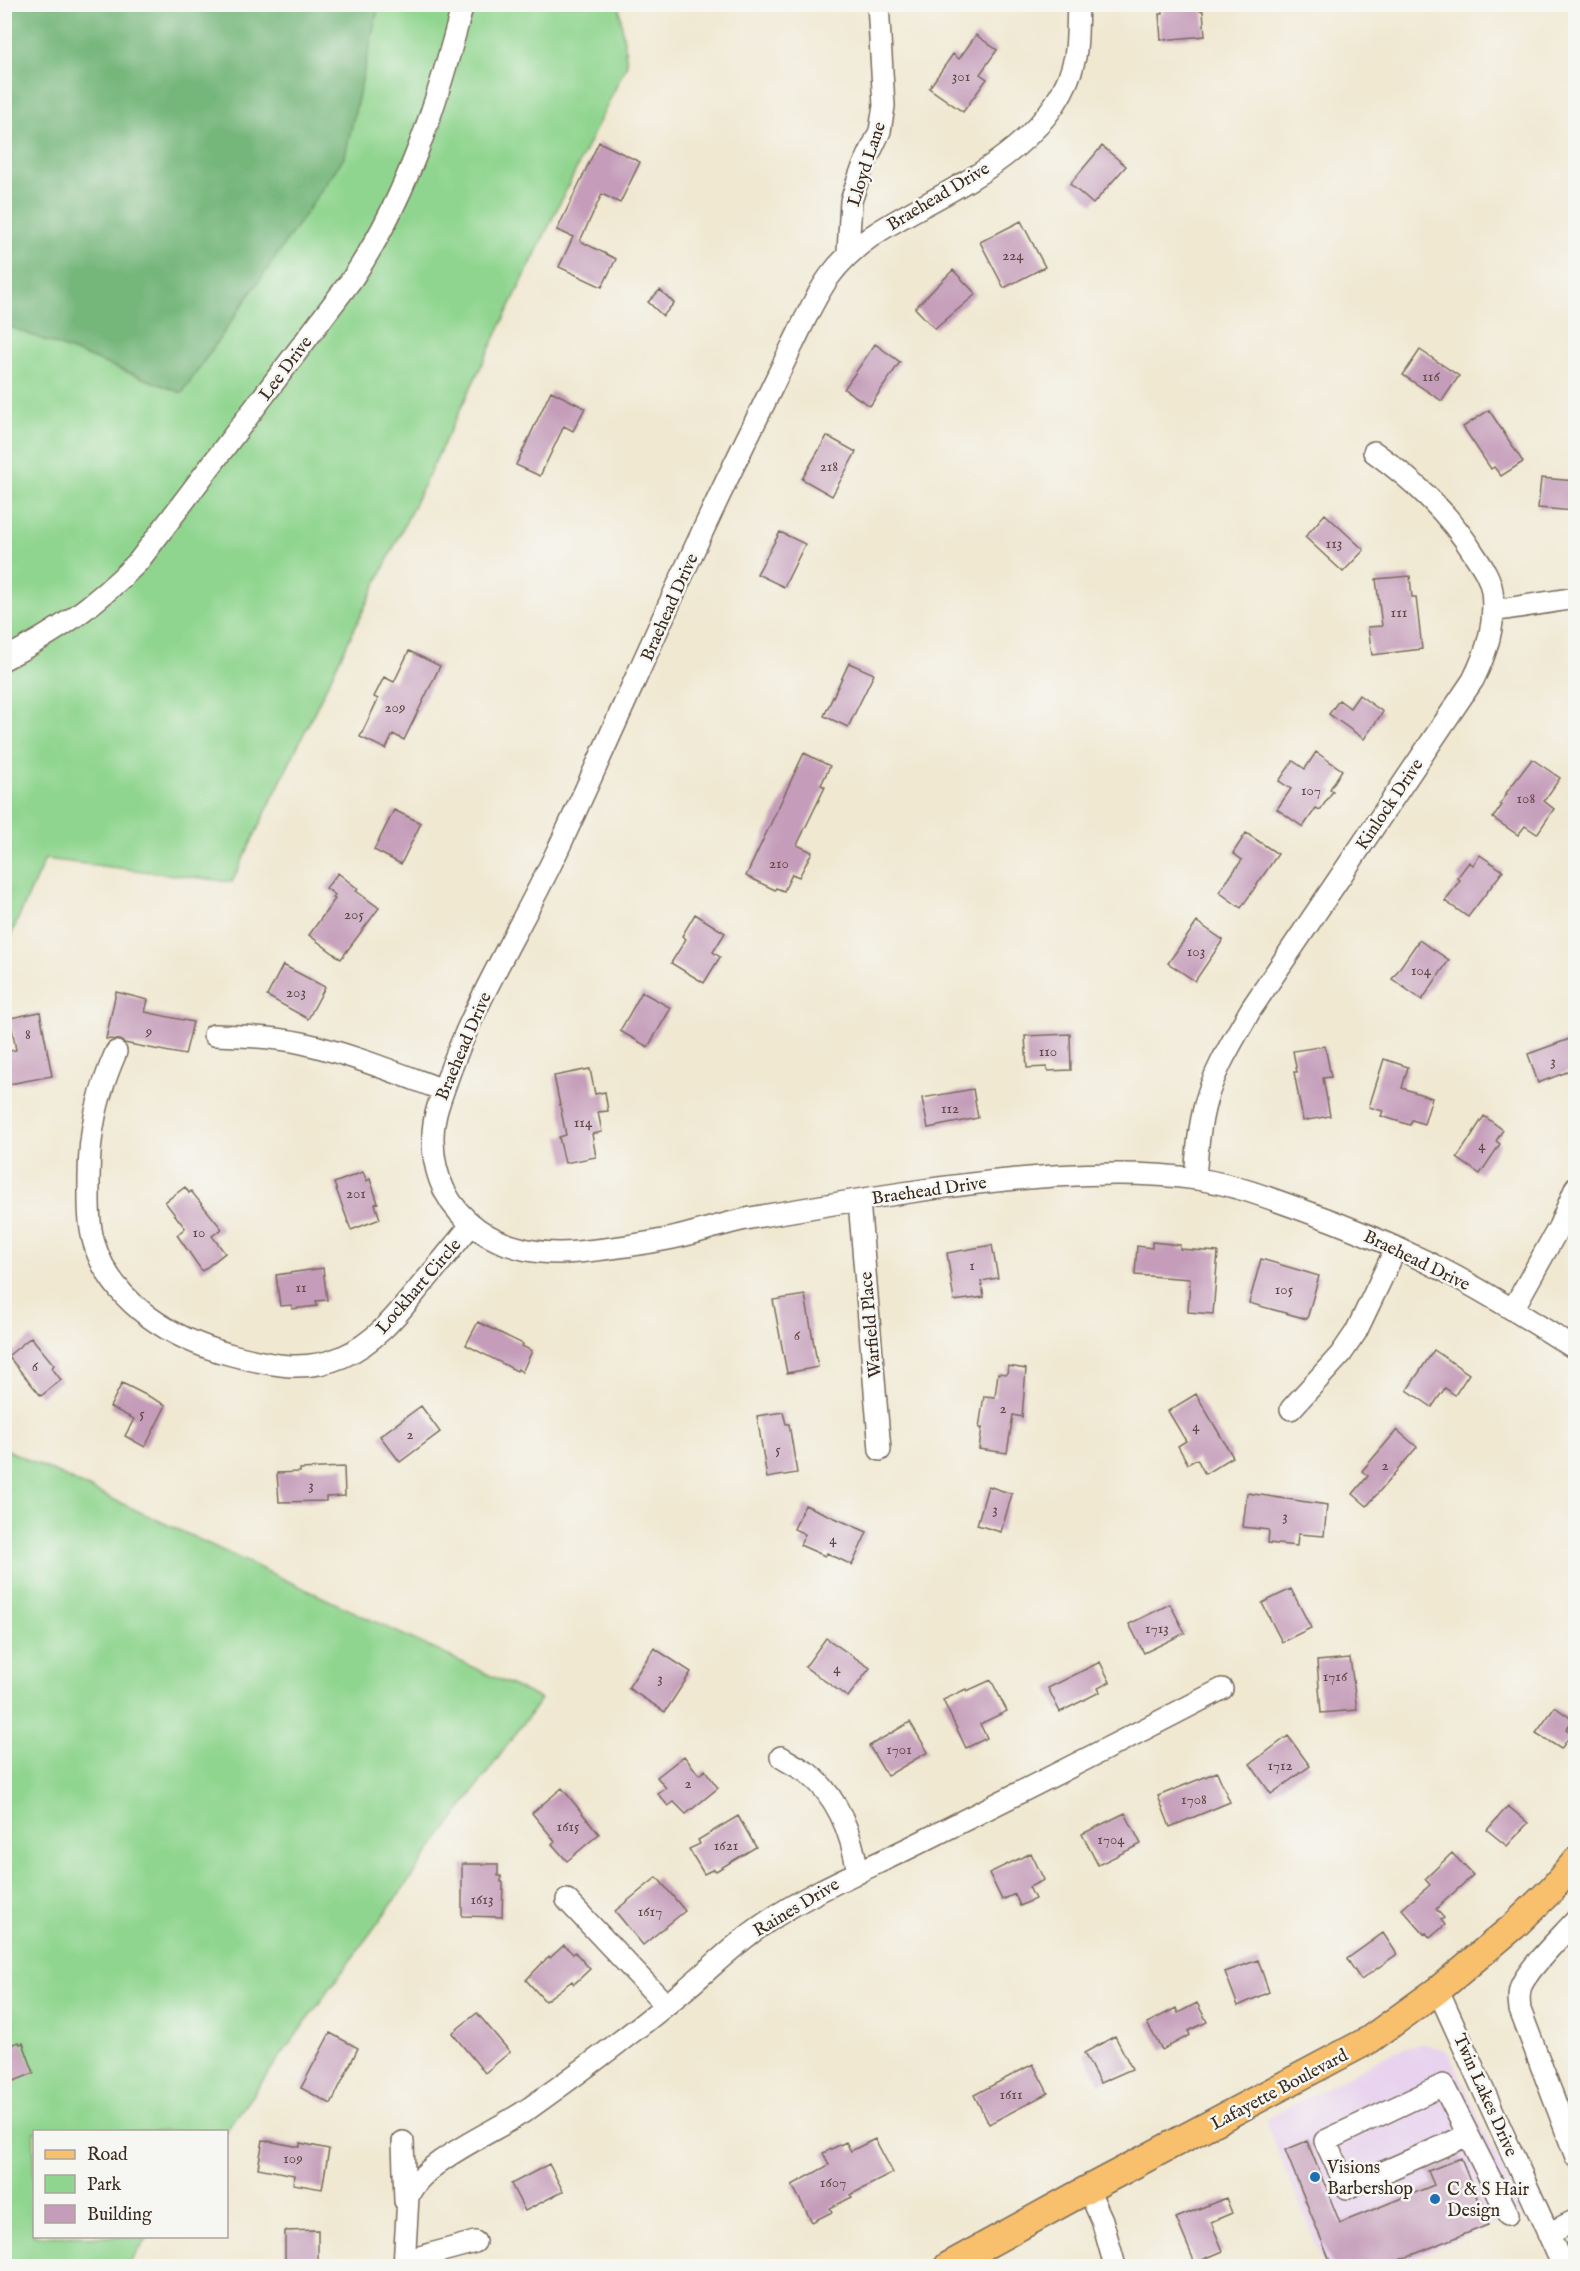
<svg xmlns="http://www.w3.org/2000/svg" width="1580" height="2271" viewBox="0 0 1580 2271" font-family="'IM FELL English',serif">
	<rect width="100%" height="100%" fill="#f6f6f2"/>
	<filter id="ink" filterUnits="userSpaceOnUse"><feTurbulence type="fractalNoise" baseFrequency=".0167" numOctaves="2"/><feDisplacementMap in="SourceGraphic" scale="12" xChannelSelector="R" yChannelSelector="G"/><feConvolveMatrix kernelMatrix="1 2 1 2 8 2 1 2 1" color-interpolation-filters="sRGB"/></filter>
	<filter id="wash" filterUnits="userSpaceOnUse"><feTurbulence type="fractalNoise" baseFrequency=".008" numOctaves="4" result="noise"/><feDisplacementMap in="SourceGraphic" scale="24" xChannelSelector="R" yChannelSelector="G"/><feGaussianBlur stdDeviation="1.35" result="paint"/><feColorMatrix in="noise" values="0 0 0 0 0 0 0 0 0 0 0 0 0 0 0 0 0 1.4 0 .05"/><feComposite in="paint" operator="in"/></filter>
	<g filter="url(#wash)">
		<rect width="100%" height="100%" fill="#f0e8d1"/>
		<path fill="#e8d2ee" d="M1424,2044L1445,2050L1451,2057L1522,2213L1393,2266H1325L1265,2120L1386,2056L1407,2047Z"/>
		<path fill="#90d58f" stroke="#668056" stroke-width="1.5" d="M5,5H619L627,64L232,882L45,859L5,948Z
			M5,1449L541,1699L226,2131L34,2132V2236L149,2237L127,2266H5Z"/>
		<path fill="#74b67a" stroke="#58704c" stroke-width="1.5" d="M4,5H379L345,156L182,393L5,325Z"/>
		<g id="blocks">
			<path fill="#c59dba" d="M1162,4H1199L1200,11H1203L1205,36L1161,40L1159,14H1163Z
				M976,35L997,50L980,74L987,79L963,112L929,88L953,54L959,59Z
				M599,142L640,162L620,203L602,194L580,241L616,259L602,287L559,267L573,237L557,230Z
				M1102,146L1126,166L1093,204L1070,184Z
				M1021,221L1045,267L1004,288L980,242Z
				M953,270L976,294L935,329L915,308Z
				M660,290L674,303L663,316L648,302Z
				M875,344L900,362L870,406L844,389Z
				M1420,350L1459,376L1442,401L1403,375Z
				M551,391L585,408L573,431L564,426L540,476L516,465Z
				M1489,410L1523,462L1501,476L1494,467L1491,469L1463,427Z
				M827,436L856,452L832,496L802,479Z
				M1541,478L1575,481V511L1538,508Z
				M1325,514L1364,550L1343,572L1305,537Z
				M780,532L805,544L784,587L757,574Z
				M1410,576L1412,597H1416L1422,649L1372,655L1368,627L1382,626L1376,579Z
				M409,651L440,666L404,740L393,734L386,749L360,737L378,699L374,697L384,677L394,682Z
				M849,663L874,674L848,727L824,716Z
				M1359,695L1383,712L1364,739L1329,714L1339,700L1350,708Z
				M1316,752L1342,770L1330,789L1333,791L1320,810L1316,808L1303,827L1277,809L1291,789L1279,781L1293,761L1305,769Z
				M804,753L830,766L821,785L825,787L797,845L812,852L799,877L792,874L784,891L776,888L775,890L746,876Z
				M1532,759L1560,778L1544,801L1554,809L1537,834L1525,826L1518,835L1493,818L1502,805L1500,804L1507,794L1506,793Z
				M394,810L421,823L401,864L374,850Z
				M1246,833L1278,854L1241,908L1219,892L1242,860L1233,853Z
				M1480,855L1503,871L1468,917L1445,901L1460,880L1457,878L1469,862L1473,865Z
				M338,873L358,889L356,891L379,908L341,959L309,935L335,899L333,898L335,895L326,888Z
				M695,914L725,933L713,952L720,957L704,983L671,963L686,939L682,936Z
				M1197,922L1223,940L1195,981L1168,963Z
				M1419,940L1449,960L1422,1000L1392,979Z
				M283,965L325,987L308,1019L267,996Z
				M116,992L148,1000L145,1012L193,1022L185,1055L124,1043L120,1040L106,1039Z
				M642,992L671,1008L648,1047L620,1031Z
				M40,1012L52,1076L4,1085V1052L16,1050L10,1018Z
				M1070,1034L1071,1070L1048,1071L1047,1067L1027,1068L1025,1036Z
				M1575,1037V1069L1538,1083L1528,1054Z
				M1325,1046L1331,1077L1323,1078L1330,1116L1303,1121L1294,1072H1297L1293,1051Z
				M1384,1059L1408,1067L1402,1088L1432,1098L1424,1124L1412,1120L1410,1125L1381,1116L1383,1111L1369,1107Z
				M590,1069L595,1094L605,1092L608,1111L598,1112L602,1132L592,1134L596,1157L565,1163L559,1137L566,1135L554,1076Z
				M973,1089L978,1118L928,1128L922,1098Z
				M1484,1116L1503,1130L1496,1141L1500,1144L1480,1174L1457,1158Z
				M363,1172L367,1181L370,1179L378,1203L375,1204L380,1219L351,1230L334,1183Z
				M185,1187L189,1193L191,1191L222,1229L212,1236L225,1253L202,1271L177,1235L185,1228L165,1202Z
				M1152,1242L1180,1245V1249L1218,1252L1213,1314L1188,1312L1190,1279L1135,1275L1137,1246L1152,1248Z
				M992,1245L998,1278L981,1281L984,1297L954,1301L947,1253Z
				M1261,1259L1319,1276L1307,1319L1249,1303Z
				M323,1268L327,1300L316,1301L317,1306L292,1309V1305L280,1306L276,1275Z
				M805,1295L818,1367L787,1373L773,1300Z
				M478,1322L523,1344L522,1346L532,1351L522,1372L518,1369L517,1371L466,1345Z
				M31,1337L54,1365L52,1368L61,1380L41,1396L8,1356Z
				M1434,1350L1469,1374L1455,1395L1445,1388L1432,1407L1407,1390Z
				M1008,1366L1026,1369L1022,1417L1013,1415L1007,1453L979,1449L982,1428H979L984,1396L995,1397L998,1373L1007,1374Z
				M122,1383L166,1405L145,1447L125,1436L134,1419L110,1407Z
				M1196,1394L1233,1457L1205,1474L1197,1459L1188,1464L1178,1446L1186,1441L1168,1411Z
				M421,1406L440,1432L400,1462L380,1436Z
				M783,1412L786,1424H789L797,1473L767,1478L757,1416Z
				M1397,1430L1417,1447L1367,1506L1353,1494L1368,1476L1362,1471Z
				M344,1467L345,1496L326,1497V1501L279,1502L277,1473L300,1472V1469Z
				M988,1486L1012,1494L1001,1532L977,1525Z
				M1247,1493L1327,1505L1324,1536L1298,1534L1297,1546L1268,1543L1269,1530L1243,1527Z
				M805,1505L867,1532L852,1565L827,1553L825,1556L800,1545L805,1534L794,1529Z
				M1291,1589L1311,1628L1282,1642L1262,1603Z
				M1170,1604L1185,1633L1144,1653L1129,1624Z
				M826,1638L870,1668L848,1697L805,1667Z
				M654,1648L691,1672L665,1712L628,1688Z
				M1350,1658L1357,1710L1321,1713L1317,1661Z
				M1100,1662L1110,1682L1098,1688L1100,1692L1060,1712L1048,1688Z
				M991,1680L1007,1711L980,1724L987,1738L966,1748L943,1700L966,1689L967,1691Z
				M1555,1707L1573,1720L1566,1729L1572,1733L1561,1749L1536,1733Z
				M910,1722L928,1752L887,1776L869,1746Z
				M1288,1736L1310,1766L1271,1794L1250,1764Z
				M684,1756L699,1775L705,1770L718,1788L686,1814L674,1802L668,1806L658,1794L666,1788L657,1777Z
				M1217,1772L1230,1802L1170,1827L1158,1796Z
				M562,1788L599,1834L567,1861L552,1844L555,1841L532,1813Z
				M1508,1806L1528,1823L1507,1846L1487,1830Z
				M1125,1813L1141,1844L1098,1865L1082,1834Z
				M738,1816L756,1847L716,1871L714,1869L704,1874L689,1849L700,1844L698,1840Z
				M1031,1853L1044,1880L1029,1887L1035,1899L1020,1906L1015,1894L1002,1900L989,1873Z
				M1452,1853L1473,1875L1436,1909L1444,1918L1441,1920L1445,1925L1430,1938L1426,1933L1424,1934L1402,1909L1430,1885L1425,1879Z
				M462,1864H498V1876H501V1882H503L502,1917L462,1916Z
				M657,1877L685,1911L643,1945L615,1911Z
				M1383,1933L1397,1954L1361,1980L1347,1959Z
				M564,1945L573,1954L575,1952L590,1969L574,1984L572,1981L545,2001L526,1980L549,1956L550,1958Z
				M1258,1960L1269,1992L1238,2006L1225,1972Z
				M1197,2003L1207,2022L1188,2031L1190,2035L1162,2050L1147,2023L1176,2008L1178,2013Z
				M477,2013L510,2052L485,2073L452,2033Z
				M330,2033L358,2048L331,2104L301,2088Z
				M1115,2036L1132,2069L1100,2083L1084,2053Z
				M19,2042L20,2044L23,2043L34,2073L4,2085V2047Z
				M1033,2064L1048,2093L989,2124L974,2095Z
				M875,2139L893,2173L850,2195L852,2197L830,2208L832,2212L812,2222L792,2185L829,2165L823,2153L846,2142L851,2151Z
				M263,2140L300,2147V2143L329,2149L322,2189L293,2184L294,2175L258,2168Z
				M1307,2141L1340,2223L1434,2185L1428,2171L1461,2158L1488,2225L1384,2266H1332L1285,2150Z
				M549,2164L563,2191L525,2211L511,2184Z
				M1226,2198L1232,2213L1211,2222L1223,2251L1195,2263L1176,2218Z
				M318,2230V2266H285V2231Z"/>
		</g>
	</g>
	<g filter="url(#ink)">
		<use href="#blocks" fill-opacity="0" stroke="#7a6c5d" stroke-width="1.5"/>
		<g fill="none" stroke-linecap="round" stroke-linejoin="round">
			<g stroke="#7a6c5d" stroke-width="24">
				<path id="minor" d="M1078,4C1077,21 1078,40 1075,57C1059,131 983,174 921,207C886,226 853,244 829,277C814,298 804,322 792,346C781,369 769,393 758,416C688,556 627,701 561,843C525,921 477,995 448,1077C441,1098 432,1118 433,1140C434,1221 504,1260 578,1252C607,1249 638,1245 668,1239C698,1233 727,1222 756,1217C855,1200 954,1183 1054,1176C1102,1173 1149,1172 1197,1179C1231,1184 1264,1196 1297,1208C1342,1224 1386,1242 1429,1263C1480,1288 1528,1319 1576,1349
					M848,252L851,201L860,174L880,131L884,106L878,4
					M1493,611L1576,598
					M4,659C59,631 94,606 138,562L352,279C408,196 438,100 463,4
					M214,1035C243,1036 273,1037 302,1043C350,1054 397,1073 443,1090
					M116,1052C97,1096 89,1131 89,1179C89,1199 88,1223 94,1243C112,1304 174,1340 232,1355C270,1365 304,1373 342,1357C375,1343 397,1315 419,1288C437,1267 454,1246 471,1225
					M1195,1179C1197,1152 1199,1126 1206,1101C1215,1068 1235,1038 1251,1009L1473,680C1487,652 1496,624 1492,591C1490,577 1482,566 1474,554C1448,512 1414,481 1374,452
					M859,1201L880,1450
					M1513,1309L1559,1227L1576,1187
					M1291,1409L1341,1354L1356,1332L1396,1248
					M781,1757C790,1763 801,1768 809,1774C839,1798 852,1836 858,1873
					M567,1900L666,2005
					M1576,1920C1561,1937 1529,1967 1521,1986C1518,1994 1519,2001 1520,2010L1576,2157
					M1438,1990L1563,2266
					M1468,2135L1347,2188L1325,2141L1443,2085L1508,2214
					M403,2142L405,2201
					M1088,2189L1102,2220L1115,2266
					M1548,2234L1576,2220
					M405,2261L475,2242
					M404,2266L408,2197C422,2160 498,2131 531,2107C583,2070 633,2033 682,1992C709,1970 734,1944 764,1924C813,1890 870,1868 923,1841C1023,1791 1123,1741 1222,1689"/>
			</g>
			<g stroke="#7a6c5d" stroke-width="30">
				<path id="major" d="M948,2266L1088,2189L1369,2040L1438,1990L1514,1926L1552,1889L1576,1861"/>
			</g>
			<use href="#minor" stroke="#fff" stroke-width="21"/>
			<use href="#major" stroke="#f8bf6c" stroke-width="27"/>
		</g>
	</g>
	<g fill="#1f6fb2" stroke="#f6f6f2" stroke-width="2">
		<circle cx="1315" cy="2177" r="6"/>
		<circle cx="1435" cy="2199" r="6"/>
	</g>
	<g text-anchor="middle" stroke-width="5" stroke-linejoin="round" paint-order="stroke">
		<g font-size="15" fill="#5e4745">
			<text x="961" y="81">301</text>
			<text x="1013" y="260">224</text>
			<text x="1431" y="381">116</text>
			<text x="829" y="471">218</text>
			<text x="1334" y="548">113</text>
			<text x="1399" y="617">111</text>
			<text x="395" y="712">209</text>
			<text x="1311" y="795">107</text>
			<text x="1526" y="803">108</text>
			<text x="779" y="868">210</text>
			<text x="354" y="919">205</text>
			<text x="1196" y="956">103</text>
			<text x="1421" y="975">104</text>
			<text x="296" y="997">203</text>
			<text x="149" y="1036">9</text>
			<text x="28" y="1039">8</text>
			<text x="1048" y="1056">110</text>
			<text x="1553" y="1066">3</text>
			<text x="950" y="1113">112</text>
			<text x="583" y="1127">114</text>
			<text x="1482" y="1150">4</text>
			<text x="356" y="1198">201</text>
			<text x="199" y="1237">10</text>
			<text x="972" y="1270">1</text>
			<text x="301" y="1292">11</text>
			<text x="1284" y="1294">105</text>
			<text x="797" y="1340">6</text>
			<text x="35" y="1371">6</text>
			<text x="1003" y="1413">2</text>
			<text x="142" y="1418">5</text>
			<text x="1196" y="1431">4</text>
			<text x="410" y="1439">2</text>
			<text x="778" y="1454">5</text>
			<text x="1385" y="1470">2</text>
			<text x="311" y="1490">3</text>
			<text x="995" y="1514">3</text>
			<text x="1285" y="1521">3</text>
			<text x="833" y="1544">4</text>
			<text x="1157" y="1633">1713</text>
			<text x="837" y="1673">4</text>
			<text x="1335" y="1681">1716</text>
			<text x="660" y="1683">3</text>
			<text x="899" y="1754">1701</text>
			<text x="1280" y="1770">1712</text>
			<text x="688" y="1788">2</text>
			<text x="1194" y="1804">1708</text>
			<text x="568" y="1831">1615</text>
			<text x="1111" y="1844">1704</text>
			<text x="726" y="1850">1621</text>
			<text x="482" y="1904">1613</text>
			<text x="650" y="1916">1617</text>
			<text x="1011" y="2099">1611</text>
			<text x="293" y="2163">109</text>
			<text x="833" y="2187">1607</text>
		</g>
		<g font-size="18" fill="#3b2a1e" stroke="#f6f6f2">
			<text transform="translate(866 164) rotate(-72)" y="6">Lloyd Lane</text>
			<text transform="translate(938 196) rotate(-31)" y="6">Braehead Drive</text>
			<text transform="translate(285 368) rotate(-53)" y="6">Lee Drive</text>
			<text transform="translate(669 607) rotate(-66)" y="6">Braehead Drive</text>
			<text transform="translate(1389 804) rotate(-56)" y="6">Kinlock Drive</text>
			<text transform="translate(463 1046) rotate(-67)" y="6">Braehead Drive</text>
			<text transform="translate(929 1190) rotate(-8)" y="6">Braehead Drive</text>
			<text transform="translate(1417 1260) rotate(26)" y="6">Braehead Drive</text>
			<text transform="translate(418 1286) rotate(-49)" y="6">Lockhart Circle</text>
			<text transform="translate(870 1325) rotate(-95)" y="6">Warfield Place</text>
			<text transform="translate(796 1907) rotate(-31)" y="6">Raines Drive</text>
			<text transform="translate(1279 2089) rotate(-28)" y="6">Lafayette Boulevard</text>
			<text transform="translate(1486 2095) rotate(66)" y="6">Twin Lakes Drive</text>
		</g>
		<g font-size="18" fill="#3b2a1e" stroke="#f6f6f2" text-anchor="start">
			<text x="1327" y="2173">Visions<tspan x="1327" dy="21">Barbershop</tspan></text>
			<text x="1447" y="2195">C &amp; S Hair<tspan x="1447" dy="21">Design</tspan></text>
		</g>
	</g>
	<rect width="1580" height="2271" fill="none" stroke="#f6f6f2" stroke-width="24"/>
	<rect x="33" y="2130" width="195" height="108" fill="#f6f6f2" stroke="#aba49d" stroke-width="1.5"/>
	<rect x="45" y="2150" width="30" height="9" fill="#f8bf6c" stroke="#aba49d" stroke-width="1.5"/>
	<text x="87" y="2160" font-size="18" fill="#3b2a1e">Road</text>
	<rect x="45" y="2175" width="30" height="18" fill="#90d58f" stroke="#aba49d" stroke-width="1.5"/>
	<text x="87" y="2190" font-size="18" fill="#3b2a1e">Park</text>
	<rect x="45" y="2205" width="30" height="18" fill="#c59dba" stroke="#aba49d" stroke-width="1.5"/>
	<text x="87" y="2220" font-size="18" fill="#3b2a1e">Building</text>
</svg>
